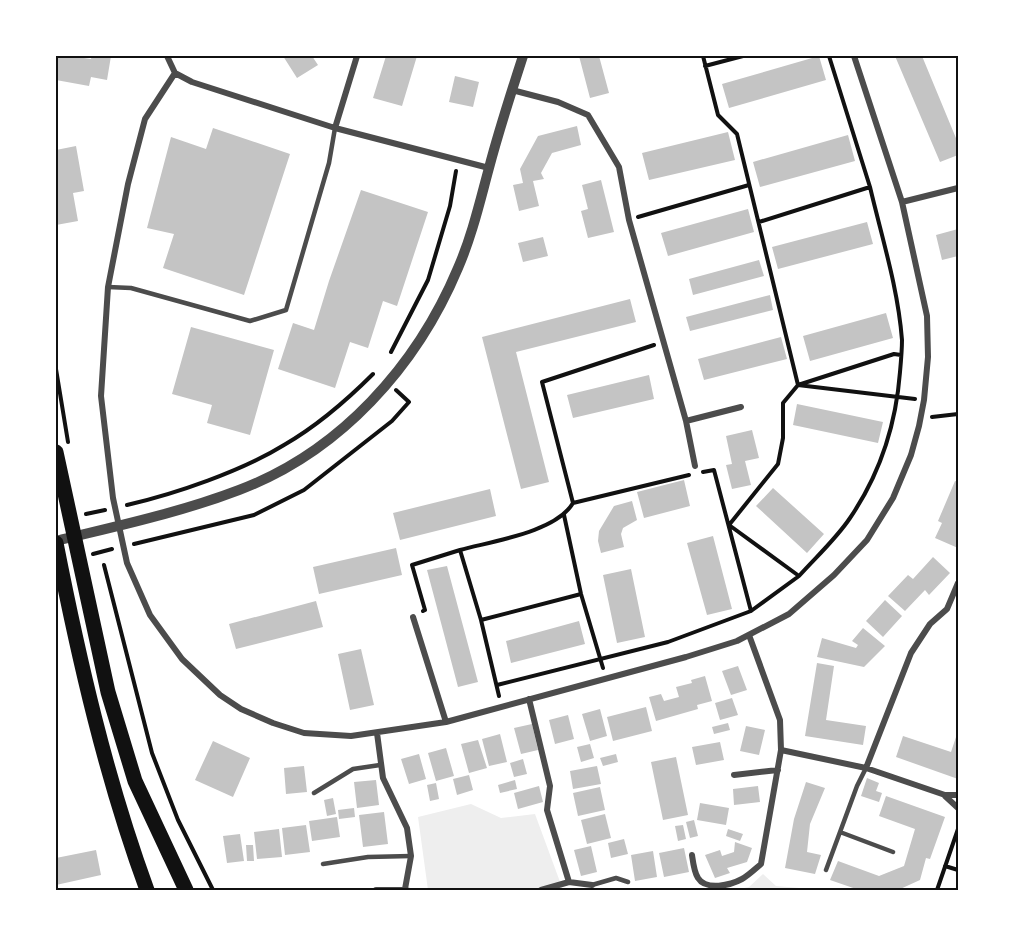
<svg xmlns="http://www.w3.org/2000/svg" width="1014" height="946" viewBox="0 0 1014 946" font-family="'Source Sans 3',sans-serif">
	<rect width="100%" height="100%" fill="#fff"/>
	<path fill="#eee" d="M471,804L501,818L535,814L563,890H428L418,817Z
		M763,874L776,886L823,890H734L749,887Z"/>
	<path fill="#c4c4c4" d="M56,56H70L91,59L92,56H111L107,80L91,77L89,86L56,80Z
		M283,56H312L318,65L297,78Z
		M386,56H417L402,106L373,98Z
		M579,56H599L609,93L590,98Z
		M819,56L826,80L729,108L722,84Z
		M895,56H922L958,143V155L940,162Z
		M455,76L479,82L473,107L449,102Z
		M577,126L581,145L552,153L541,173L544,179L533,181L539,206L519,211L513,185L523,183L520,169L538,136Z
		M213,128L290,154L244,295L163,268L174,234L147,228L171,137L206,149Z
		M728,132L735,160L649,180L642,153Z
		M848,135L855,161L760,187L753,162Z
		M76,146L84,191L73,193L78,221L56,225V150Z
		M601,180L614,232L588,238L581,211L588,209L582,185Z
		M361,190L428,212L397,306L383,301L368,348L350,342L335,388L278,369L293,323L314,330L329,281Z
		M748,209L754,232L668,256L661,233Z
		M867,222L873,244L778,269L772,247Z
		M958,229V256L942,260L936,235Z
		M543,237L548,256L523,262L518,243Z
		M759,260L764,276L693,295L689,279Z
		M770,295L773,310L690,331L686,317Z
		M630,299L636,322L516,352L549,482L521,489L482,337Z
		M886,313L893,338L810,361L803,336Z
		M191,327L274,350L250,435L207,423L212,405L172,394Z
		M781,337L787,359L704,380L698,359Z
		M649,375L654,399L573,418L567,395Z
		M797,404L883,422L878,443L793,425Z
		M752,430L759,458L745,461L751,485L732,489L726,465L732,464L726,436Z
		M684,480L690,506L644,518L637,492Z
		M955,481L958,482V548L935,538L942,523L938,521Z
		M773,488L824,534L807,553L756,506Z
		M490,489L496,516L400,540L393,513Z
		M632,501L637,520L623,528L621,534L624,547L601,553L598,541L599,531L614,506Z
		M713,536L732,609L707,615L687,543Z
		M396,548L402,575L319,594L313,567Z
		M933,557L950,573L929,595L925,590L905,611L888,596L908,575L913,579Z
		M447,566L478,682L458,687L427,570Z
		M631,569L645,637L617,643L603,575Z
		M885,600L902,616L883,637L866,621Z
		M316,601L323,627L236,649L229,624Z
		M579,621L585,644L511,663L506,641Z
		M863,628L885,646L864,667L817,657L822,638L856,648L858,645L852,641Z
		M361,649L374,705L350,710L338,654Z
		M817,663L834,666L826,720L866,726L863,745L805,736Z
		M738,666L747,690L731,695L722,671Z
		M705,676L712,701L697,705L698,709L656,721L649,697L661,694L664,701L679,697L676,687L692,683L691,680Z
		M732,698L738,715L720,720L715,703Z
		M646,707L652,731L613,741L607,717Z
		M600,709L607,736L590,741L582,714Z
		M568,715L574,739L555,744L549,720Z
		M728,723L730,730L714,734L712,727Z
		M532,724L538,750L521,754L514,728Z
		M746,726L765,730L759,755L740,751Z
		M958,731V779L896,757L903,736L951,752Z
		M500,734L507,762L489,766L482,739Z
		M478,740L487,768L469,773L461,744Z
		M213,741L250,758L233,797L195,780Z
		M720,742L724,760L696,765L692,747Z
		M590,744L594,758L581,762L577,747Z
		M446,748L454,776L436,781L428,753Z
		M419,754L426,779L409,784L401,759Z
		M616,754L618,762L603,766L600,758Z
		M676,757L688,815L663,820L651,762Z
		M523,759L527,774L514,777L510,763Z
		M304,766L307,792L286,794L284,768Z
		M597,766L601,784L573,789L570,771Z
		M469,775L473,790L457,795L453,779Z
		M867,778L879,783L876,791L882,793L879,802L861,796Z
		M376,780L379,805L357,808L354,782Z
		M515,780L517,789L500,793L498,785Z
		M806,782L825,788L810,824L807,852L821,855L815,874L785,868L794,819Z
		M436,783L439,799L430,801L427,785Z
		M539,786L543,802L518,809L514,793Z
		M758,786L760,802L734,805L733,789Z
		M600,787L605,810L578,816L573,793Z
		M886,796L945,817L930,859L926,858L920,880L898,890H859L830,880L838,861L879,876L904,866L915,829L879,816Z
		M333,798L336,814L327,816L324,800Z
		M700,803L729,808L726,825L697,820Z
		M354,808L355,817L339,819L338,810Z
		M384,812L388,844L363,847L359,815Z
		M605,814L611,838L587,844L581,820Z
		M337,817L340,837L312,841L309,821Z
		M694,820L698,836L690,838L686,822Z
		M306,825L310,852L285,855L282,828Z
		M683,825L686,839L678,841L675,826Z
		M279,829L282,857L257,859L254,832Z
		M728,829L743,834L740,841L726,836Z
		M240,834L244,861L227,863L223,836Z
		M624,839L628,854L611,858L608,843Z
		M735,842L752,848L747,862L727,868L730,873L715,878L705,855L720,850L722,856L734,852Z
		M246,845H253L254,861H247Z
		M591,846L597,872L581,876L574,850Z
		M684,848L689,872L664,877L659,853Z
		M96,850L101,875L56,885V858Z
		M653,851L657,877L635,881L631,855Z"/>
	<g fill="none" stroke-linecap="round" stroke-linejoin="round">
		<path stroke="#111" stroke-width="4" d="M703,56L718,115L737,134L798,385L915,399
			M705,66L743,56
			M870,187C882,238 898,288 902,340C902,350 901,361 900,372C896,424 880,474 850,518C836,539 816,557 799,576L729,525L778,464L783,438V403L798,385L894,354L901,355
			M638,217L749,185
			M759,222L870,187L829,56
			M391,352L428,280L450,206L456,171
			M56,369L68,442
			M932,417L958,414
			M703,472L714,470L751,611L799,576
			M573,503L689,475
			M127,505C175,494 242,471 284,445C317,426 347,400 373,374
			M86,514L105,510
			M564,515L581,594L603,668
			M134,544L254,515L304,490L392,421L409,402L396,390
			M460,550C493,541 556,532 573,503L542,382L654,345
			M93,554L112,549
			M104,565L152,753L178,820L213,890
			M423,611L425,610L412,565L460,550L481,620
			M497,685L668,642L751,611
			M499,696L481,620L581,594
			M945,866L958,870
			M937,890L958,829"/>
		<path stroke="#4c4c4c" stroke-width="4.5" d="M108,287L131,288L250,321L286,310L329,163L335,128
			M314,793L353,769L380,765
			M840,832L893,852
			M323,864L368,857L411,856
			M826,870L857,786L866,768
			M592,885L616,878L628,882"/>
		<path stroke="#4c4c4c" stroke-width="6" d="M167,56L175,73
			M175,73L145,119L128,184L108,287L101,396L113,498L127,563L150,615L182,659L220,695L241,709L273,723L304,733L351,736L446,722L686,657L737,641L789,614L834,575L867,540L893,498L911,455L919,426L924,400L928,357L927,316L902,202L854,56
			M175,73L192,82L335,128L489,168
			M512,90L558,102L588,115L619,167L629,220L686,421L695,466
			M335,128L357,56
			M902,202L958,188
			M686,421L741,407
			M413,617L446,722
			M529,699L550,786L547,810L569,882
			M377,733L383,778L407,828L411,856L405,889
			M781,750L866,768L945,795H958
			M866,768L911,653L930,624L947,609L958,583
			M734,775L778,770
			M945,796L958,808
			M692,855C693,862 694,872 698,878C706,891 731,885 742,879C749,875 755,869 761,864L781,750L780,720L749,635
			M376,890H407
			M541,890L569,882L592,885"/>
		<path stroke="#4c4c4c" stroke-width="10" d="M56,541C117,526 179,513 239,490C340,452 417,366 458,268C472,236 480,201 489,168C499,130 511,93 523,56"/>
		<path stroke="#111" stroke-width="15" d="M56,452L108,692L135,781L186,890
			M56,543C79,660 106,778 147,890"/>
	</g>
	<rect width="1014" height="946" fill="none" stroke="#ffffff" stroke-width="114"/>
	<rect x="57" y="57" width="900" height="832" fill="none" stroke="#111" stroke-width="2"/>
</svg>
